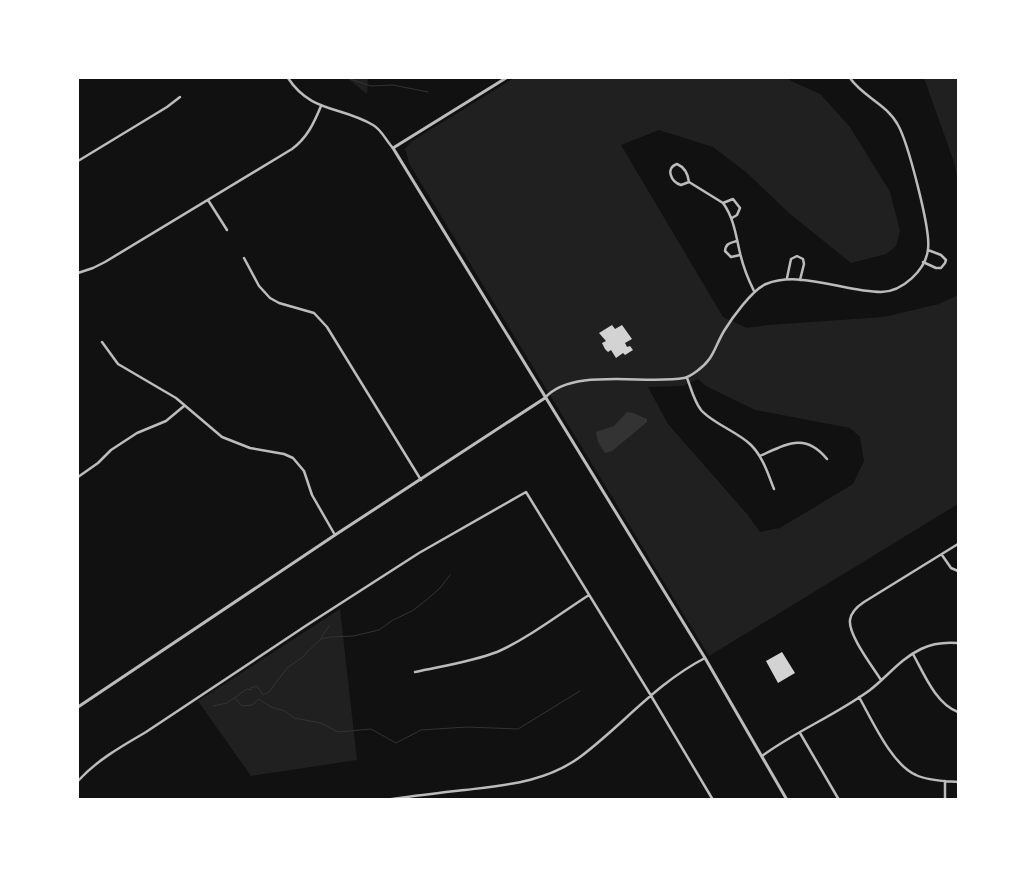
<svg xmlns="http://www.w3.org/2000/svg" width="1036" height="877" viewBox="0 0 1036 877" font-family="'PT Serif',serif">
	<rect width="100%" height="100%" fill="#111"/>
	<path fill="#202020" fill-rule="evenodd" d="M347,78H368L367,94Z
		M514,78H788L791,81L820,94L850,127L890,192L900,231L896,246L886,254L851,263L789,213L747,173L713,147L659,130L621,145L723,317L747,328L767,325L884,317L939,304L958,295V504L709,656L410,165L405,149L412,141ZM698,379L706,386L755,410L850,428L860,437L864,461L853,484L780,528L760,532L747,514L668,424L648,387L683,386Z
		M924,78H958V183L954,162Z
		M340,609L357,760L251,776L198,701Z"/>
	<path fill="#333" d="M627,412L633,413L647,419V422L612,451L605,453L598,442L596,432L614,426Z"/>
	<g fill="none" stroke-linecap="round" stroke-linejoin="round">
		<path stroke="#333" stroke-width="1" d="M347,78L371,86L393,85L428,92
			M321,638L329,626
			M235,698L242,706L252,705L259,699L271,707L285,711L294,718L321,723L338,732L371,729L396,743L421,730L467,727L518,729L580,691
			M213,706L227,703L247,689L251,690V688L257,686L263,695L269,692L287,668L304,656L308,651L321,639L330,637L353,636L379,630L393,620L412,611L424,602L440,588L450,575"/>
	</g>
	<path fill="#d3d3d3" d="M612,325L615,329L622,325L632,339L625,343L627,347L630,346L633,350L625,355L623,353L616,358L611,350L608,352L605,349L602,343L606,341L599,333Z
		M782,652L795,673L778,683L766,661Z"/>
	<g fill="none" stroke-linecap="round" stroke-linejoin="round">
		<path stroke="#bcbcbc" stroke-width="2.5" d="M288,78C311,113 341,106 373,125C382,130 386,141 393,148
			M78,161L167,107L180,97
			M689,182L681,185C671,182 665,168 677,164C684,167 688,174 689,182L723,203C734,218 736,236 740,253C743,266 748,279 754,291
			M208,200L227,230
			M723,203L733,199L740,208L737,215L732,218
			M737,241C730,243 726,243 725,251L731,257L740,255
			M244,258L259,286L270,298L279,303L314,313L327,327L421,480
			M923,262L936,268H941L945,263L946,260L941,255L928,250
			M78,273L93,268L105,262L292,149C307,138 314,123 321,106
			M787,278L791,259L797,256L803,259L804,264L800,280
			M102,342L118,364L176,398L222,437L250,448L284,454L293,458L304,471L312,495L335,535
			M687,378C691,388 694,401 701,410C712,423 738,432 751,445C763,457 768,474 774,489
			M545,398C572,367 646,385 684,378C689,377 693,374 697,371C714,359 714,348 724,331C732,318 752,290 766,284C800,270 845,292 881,292C902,292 926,270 928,249C931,230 908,143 898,125C887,104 863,97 850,78
			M760,456C787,444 805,432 827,459
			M78,477L98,463L111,450L137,433L166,421L184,406
			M942,555L951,568L958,571
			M913,654C924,674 936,704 958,712
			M415,672C442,666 471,662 497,652C527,639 561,613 589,595
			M881,680C873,667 848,635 850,620C851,612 858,606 864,602L958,544
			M859,697C872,720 892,765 916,775C928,781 945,781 958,782
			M800,733L839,800
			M762,756C796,731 836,715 870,690C888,676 900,659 921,649C933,643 945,642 958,643
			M78,781C97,760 122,746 146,732L307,625L419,553L526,492L650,694L713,800
			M945,781V800
			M386,800C412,796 439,793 465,790C506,785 546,782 580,757C624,724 655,684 705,658"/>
		<path stroke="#bcbcbc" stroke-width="3" d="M506,78L393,148L705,658L787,800
			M78,707L335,535L545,398"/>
	</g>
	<rect width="1036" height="877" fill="none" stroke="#ffffff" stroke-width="158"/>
</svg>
